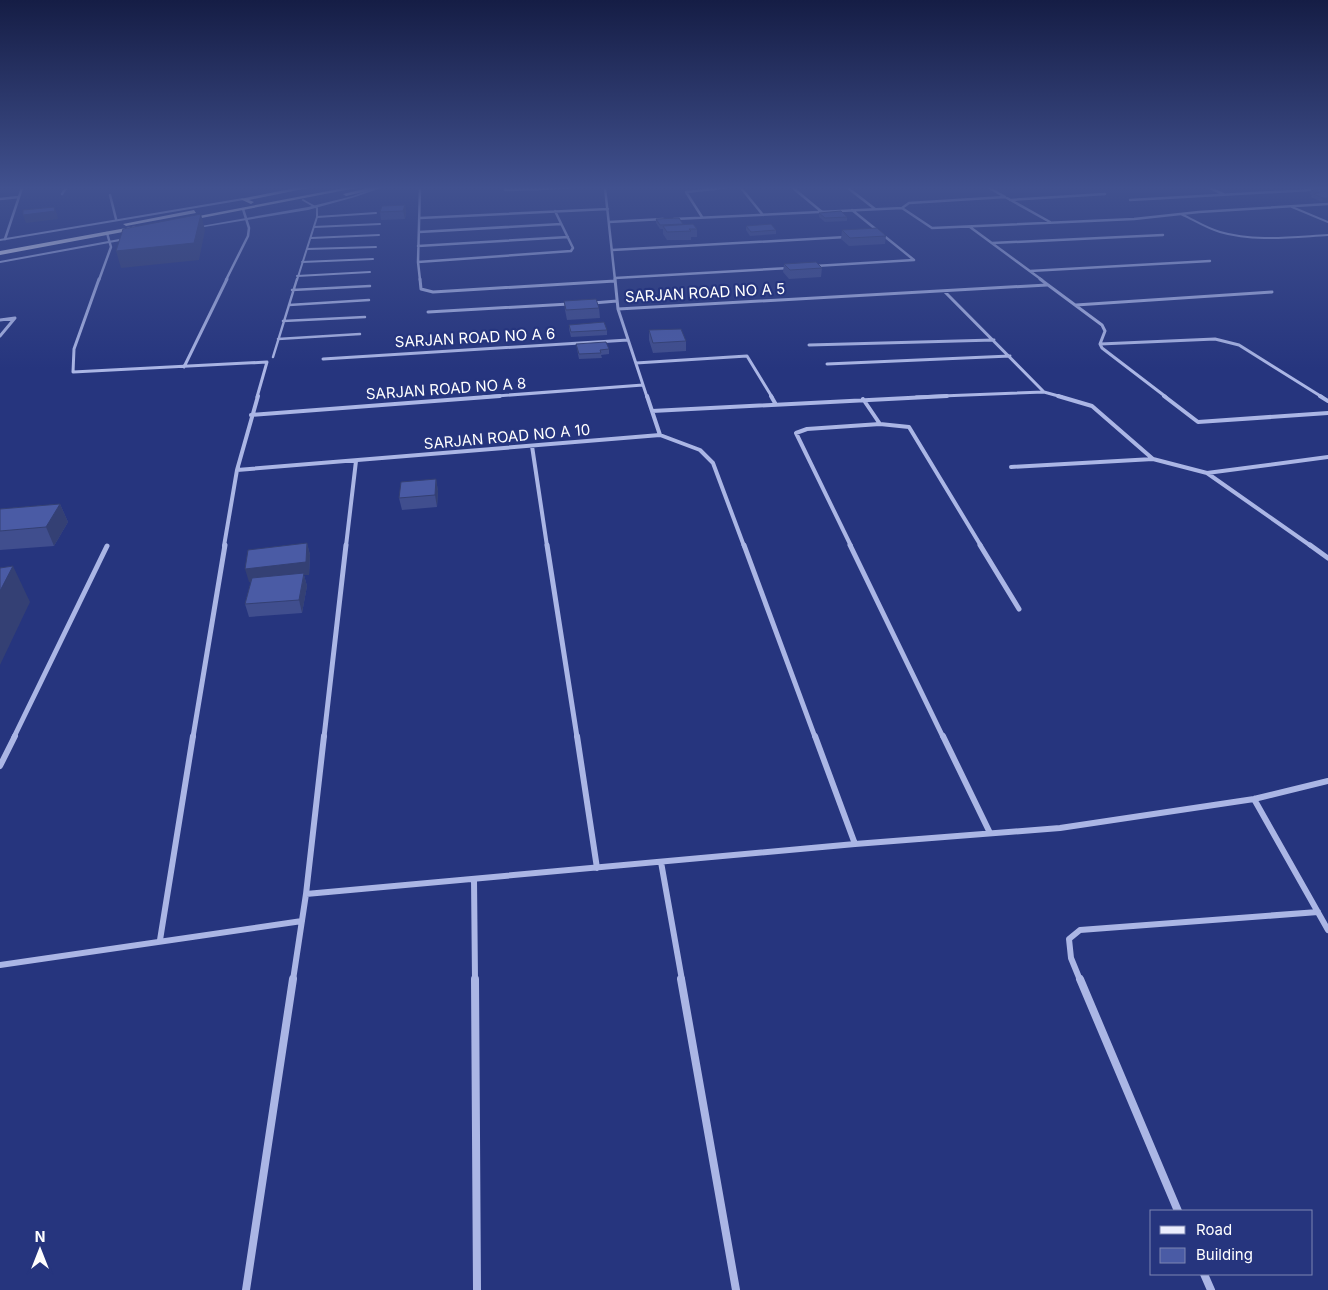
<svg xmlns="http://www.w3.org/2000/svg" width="1328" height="1290" viewBox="0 0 1328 1290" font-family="Inter,sans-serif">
	<rect width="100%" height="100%" fill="#26357e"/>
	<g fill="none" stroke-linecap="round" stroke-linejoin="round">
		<path stroke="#abb6e5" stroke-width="2" d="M1292,207L1328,222
			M1181,214C1194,220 1206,228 1220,232C1254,242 1292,237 1328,235
			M317,217L376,213
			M314,227L380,224
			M311,238L379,235
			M307,249L376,247
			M302,262L373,259
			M297,276L370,272
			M297,280L317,217V208L303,200"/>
		<path stroke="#abb6e5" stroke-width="2.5" d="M292,290L370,286
			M289,305L369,300
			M283,321L365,317
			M278,339L360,334
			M273,357L297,279"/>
		<path stroke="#abb6e5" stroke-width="2.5" d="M420,188L418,262L420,280
			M505,188V190L569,188
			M605,188L615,280
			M741,188L763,215
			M793,188L822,212
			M848,188L875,209
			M989,188L1050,222
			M1210,188L1223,194
			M62,194L66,188
			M110,195L116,219
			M0,199L19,197
			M1010,200L1105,194
			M1130,200L1328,189
			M902,208L909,203L1005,197
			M852,210L914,260
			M702,217L686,192L723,188
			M420,218L608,209
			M674,219L902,208L932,228L1134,219L1199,212L1328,204
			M609,222L663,219
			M970,227L1042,280
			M419,232L561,224
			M5,239L22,188
			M992,243L1163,235
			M418,246L568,237
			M612,250L846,237
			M418,262L571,251L573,248L555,211
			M815,266L914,260
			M1030,271L1210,261
			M615,278L789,268
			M99,280L111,247L107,233
			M226,280L248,236L249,228L243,209"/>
		<path stroke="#abb6e5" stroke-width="3" d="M99,279L74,349L73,372L267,362L257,397
			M420,279L421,289L433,292L615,281
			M615,279L618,309L647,397
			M1040,279L1102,325L1105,331L1100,344L1102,348L1166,397
			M944,291L1044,392L1062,397
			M593,303L617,301
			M1076,305L1272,292
			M618,309L1047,285
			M428,312L569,304
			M0,320L15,318L0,336
			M1100,344L1215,339L1239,345L1322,397
			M809,345L994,340
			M323,359L628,340
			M636,363L747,356L772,397
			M827,364L1010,356
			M184,367L227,279
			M483,397L643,385
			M916,397L1044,392"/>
		<path stroke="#abb6e5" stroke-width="4" d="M647,396L660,435
			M771,396L775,403
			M1058,396L1092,406L1153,459L1207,473L1328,457
			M1164,396L1198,422L1328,413
			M1320,396L1328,401
			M863,399L880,424
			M652,411L947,396
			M251,415L500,396
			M532,446L547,546
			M1011,467L1153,459
			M237,470L660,435L700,450L713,463L744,546
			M1207,473L1311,546
			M224,546L237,470L258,396
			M346,546L356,461
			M851,546L796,433L807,429L880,424L909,427L981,546"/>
		<path stroke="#abb6e5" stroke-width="5" d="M547,545L577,737
			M744,545L815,737
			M850,545L943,737
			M980,545L1019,609
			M1310,545L1328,558
			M14,737L107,546
			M193,737L225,545
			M324,737L346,545"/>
		<path stroke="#abb6e5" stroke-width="6" d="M577,736L597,868
			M815,736L855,844
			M943,736L990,833
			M0,766L15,736
			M1254,799L1328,930
			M661,862L682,980
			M474,879L475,980
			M306,894L855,844L1060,828L1254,799L1328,781
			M160,940L193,736
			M0,965L302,921
			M293,980L306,894L324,736
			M1080,980L1071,958L1069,939L1080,930L1318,912"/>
		<path stroke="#abb6e5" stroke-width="8" d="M475,979L477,1290
			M681,979L736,1290
			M1080,979L1178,1211
			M1204,1274L1211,1290
			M246,1290L293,979"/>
		<path fill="#abb6e5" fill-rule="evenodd" d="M374,188L378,189L355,197L308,210L192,229L190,228L308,207L353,196Z
			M243,198L244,200L0,241V239Z
			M130,237L131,239L0,263V261Z"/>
		<path fill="#eceefd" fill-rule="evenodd" d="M295,188H308L249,200L254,202L251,204L240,199Z
			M344,188H356L186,221L183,219Z
			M368,188H380L346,196L343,194Z
			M194,210L196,213L126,226L123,224Z
			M137,226L139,229L0,255V251Z"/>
	</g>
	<path fill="#404e8e" d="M1313,188H1328L1322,202L1311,197L1312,195L1310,194L1311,190H1313Z
		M405,205L406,213L405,219L381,220L380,212Z
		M819,213L847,217V221L825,222L819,217Z
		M656,219L683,225L697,229V237H691V240H667L663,234V229H660L656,223Z
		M746,226L776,230V234L750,236L746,230Z
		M842,230L886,236L885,244L849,246L841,239Z
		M784,264L822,268L821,277L789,279L783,272Z
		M564,301L599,308L600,318L567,320L565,310Z
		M569,325L607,330V335L571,337L569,329Z
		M649,330L686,341V351L653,353L649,340Z
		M576,344L609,349V354L601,355L602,358L579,359Z
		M436,479L438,491L437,507L402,510L399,498Z
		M60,504L68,522L54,546L0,550V509Z
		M307,543L310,555L309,575H304L307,586L302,613L249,617L245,604L251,582H249Z"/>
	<path fill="#344074" d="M1323,198H1328V202H1322Z
		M405,205L406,213L405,219L403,211Z
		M54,207L57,214L58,219L26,223L23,215Z
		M201,214L205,230L199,260L121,268L116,251Z
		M436,479L438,491L437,507L435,495Z
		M60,504L68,522L54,546L46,527Z
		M307,543L310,555L309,575H304L307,586L302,613L299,600L304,575L249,582L245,569Z
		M13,566L30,602L0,665V591Z"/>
	<path fill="#4a5ba5" stroke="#344074" d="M1315,188H1328V198H1323L1313,194L1319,193L1311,190H1319Z
		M405,205L403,211L380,212L382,206Z
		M54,207L55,211L23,215V210Z
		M841,211L847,217L825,218L819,213Z
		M201,214L194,243L116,251L123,229Z
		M679,218L683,224L660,225L656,219Z
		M693,224L697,229H689L691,231L667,232L663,226Z
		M771,224L776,230L751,232L746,226Z
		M877,228L886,236L850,238L842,230Z
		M816,262L822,268L790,270L784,264Z
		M596,299L599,308L566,310L564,301Z
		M604,322L607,330L571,332L569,325Z
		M681,329L686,341L653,343L649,330Z
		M606,342L609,349L600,350L601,353L579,354L576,344Z
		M436,479L435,495L399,498L401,482Z
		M60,504L46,527L0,531V509Z
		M307,543L306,562L245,569L248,550Z
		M13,566L0,591V568Z
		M304,573L299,600L245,604L252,578Z"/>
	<linearGradient id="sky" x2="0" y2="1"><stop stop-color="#151d45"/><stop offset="0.51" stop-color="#41518f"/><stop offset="1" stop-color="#41518f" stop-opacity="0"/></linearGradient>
	<rect width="1328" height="369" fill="url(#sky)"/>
	<g text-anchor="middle" stroke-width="4.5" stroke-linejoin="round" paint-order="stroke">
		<g font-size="15" fill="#fff" stroke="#26357e">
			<text transform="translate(705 293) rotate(-3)" y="5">SARJAN ROAD NO A 5</text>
			<text transform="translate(475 338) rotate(-3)" y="5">SARJAN ROAD NO A 6</text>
			<text transform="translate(446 389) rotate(-4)" y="5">SARJAN ROAD NO A 8</text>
			<text transform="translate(507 437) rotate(-5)" y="5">SARJAN ROAD NO A 10</text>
		</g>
	</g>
	<rect x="1150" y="1210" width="162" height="65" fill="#26357e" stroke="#7d86b2"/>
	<rect x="1160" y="1226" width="25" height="8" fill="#eceefd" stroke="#7d86b2"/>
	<text x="1196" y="1235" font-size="15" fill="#ffffff">Road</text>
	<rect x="1160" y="1248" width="25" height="15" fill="#4a5ba5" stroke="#7d86b2"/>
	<text x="1196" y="1260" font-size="15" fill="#ffffff">Building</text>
	<g transform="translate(40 1250)" stroke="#26357e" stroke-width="4" paint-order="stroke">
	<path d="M0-4L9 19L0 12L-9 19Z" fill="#ffffff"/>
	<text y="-8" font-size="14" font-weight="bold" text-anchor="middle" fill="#ffffff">N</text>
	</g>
</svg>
